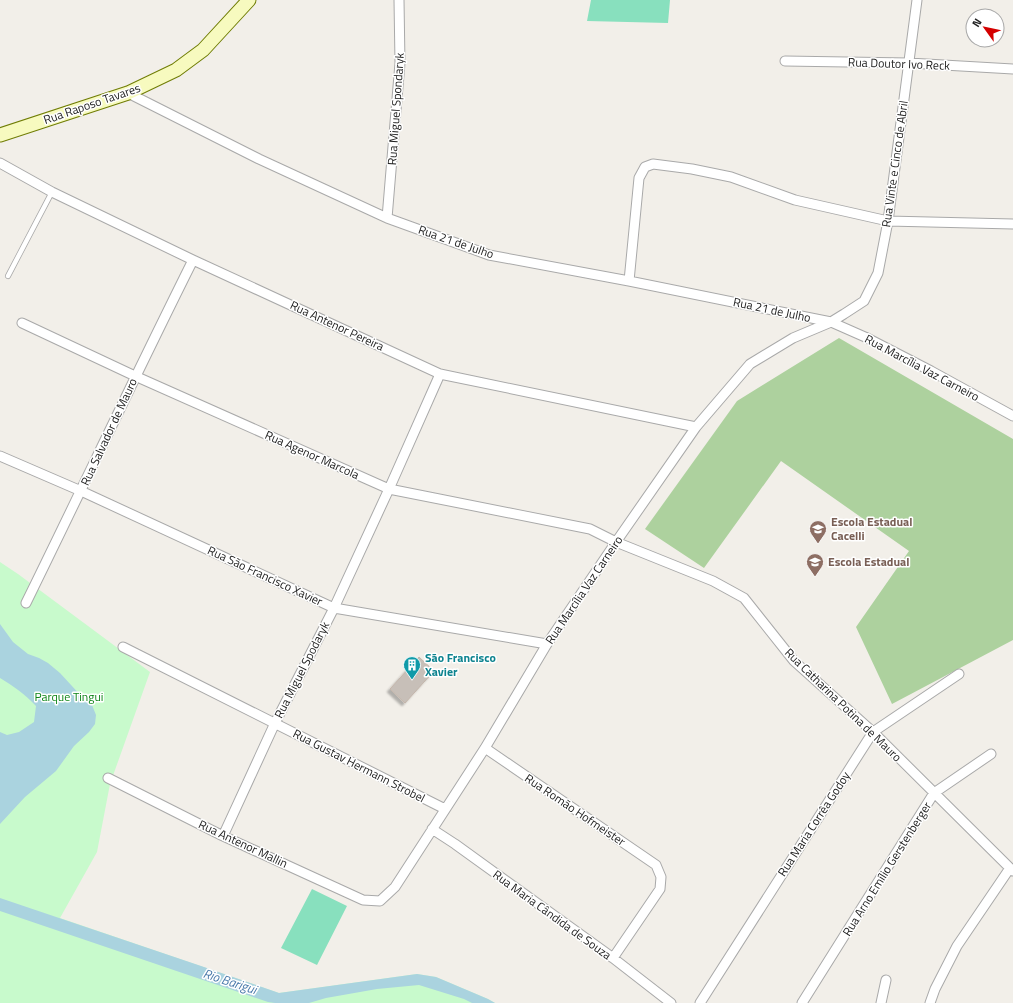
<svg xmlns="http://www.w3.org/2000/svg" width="1013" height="1003" viewBox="0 0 1013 1003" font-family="'Titillium Web',sans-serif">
	<defs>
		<filter id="shadow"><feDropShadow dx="-3" dy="3" stdDeviation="1" flood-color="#0004"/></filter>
	</defs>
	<rect width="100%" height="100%" fill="#f2efe9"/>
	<path fill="#add19e" d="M839,338L1013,439V640L892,704L856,627L909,551L781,461L704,568L645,529L737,401Z"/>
	<path fill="#c8facc" d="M0,562L18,574L150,672L110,784L97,852L60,918L279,993L417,974L436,977L488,999L495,1003H0Z"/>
	<path fill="#88e0be" d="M591,0H670L668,23L587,21Z
		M312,889L347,906L317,965L281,948Z"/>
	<path fill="#aad3df" d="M0,624L13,642L28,654L39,658L48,663L60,673L83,698L92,705L96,715L95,724L89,732L74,746L56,771L25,797L0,824V732L7,735L19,732L34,722L36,706C25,694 13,686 0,678Z
		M0,898L204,967L279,993L417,974L436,977L488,999L495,1003H472L464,999L419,985L377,989L326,998L309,1003H275L268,1002L0,911Z"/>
	<path fill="#c7bfb8" stroke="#c4b6ab" filter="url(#shadow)" d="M419,657L434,671L405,703L390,689Z"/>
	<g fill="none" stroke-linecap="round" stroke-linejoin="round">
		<g stroke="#a9a9a9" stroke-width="6">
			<path id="lane" d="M8,276L52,192"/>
		</g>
		<g stroke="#a9a9a9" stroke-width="11">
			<path id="street" d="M785,61L909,63L1013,69
				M128,93L259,159L387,218L489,255L629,281L831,322L865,337L931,371L1013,416
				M0,163L52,192L193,260L440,374L696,427
				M387,218L400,63L399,0
				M629,281L639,178L645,167L653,164L692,169L731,177L795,200L888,221L1013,224
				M22,323L135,376L389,489L590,529L616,542L713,581L744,598L794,661L873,732L1013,871
				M0,456L81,491L334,608L547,644
				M26,603C82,489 136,374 193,260
				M123,647L445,809
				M485,748L656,865L661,877L660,889L613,958
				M108,778L223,836L363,900L380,901L395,887L485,748L547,644L616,542L696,427L750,364L793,338L831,322L844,314L864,301L878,273L888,221L917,0
				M432,829L455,844L613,958L671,1003
				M223,836L275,723L334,608L389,489L440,374
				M700,1003L873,732L959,674
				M802,1003L934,793L991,754
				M881,1003L886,980
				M930,1003L935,989L957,946L1010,868"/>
		</g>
		<g stroke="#707d05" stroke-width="15">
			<path id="secondary" d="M0,135L128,93L176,70L203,50L249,0"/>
		</g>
		<use href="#lane" stroke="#fff" stroke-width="4.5"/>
		<use href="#street" stroke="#fff" stroke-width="9"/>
		<use href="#secondary" stroke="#f7fabf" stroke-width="13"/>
	</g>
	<defs>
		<g id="school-pin" transform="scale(0.9)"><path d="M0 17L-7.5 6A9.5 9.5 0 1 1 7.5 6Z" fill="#8d6e63" stroke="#fff"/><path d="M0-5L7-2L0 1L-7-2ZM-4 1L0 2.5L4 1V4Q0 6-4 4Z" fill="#fff"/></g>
		<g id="building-pin" transform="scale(0.9)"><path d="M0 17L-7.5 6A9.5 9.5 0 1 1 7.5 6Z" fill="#0f9aa8" stroke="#fff"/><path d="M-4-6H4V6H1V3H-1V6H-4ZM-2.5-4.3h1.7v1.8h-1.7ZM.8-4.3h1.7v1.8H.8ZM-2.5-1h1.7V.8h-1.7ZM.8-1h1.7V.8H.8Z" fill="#fff"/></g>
	</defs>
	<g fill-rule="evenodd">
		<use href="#school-pin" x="818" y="529"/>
		<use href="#school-pin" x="815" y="562"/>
		<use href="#building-pin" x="412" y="665"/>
	</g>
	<g text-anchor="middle" stroke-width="3" stroke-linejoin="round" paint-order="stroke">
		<g font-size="12" fill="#222" stroke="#fff">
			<text transform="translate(899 64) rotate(2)" y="4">Rua Doutor Ivo Reck</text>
			<text transform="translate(92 104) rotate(-19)" y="4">Rua Raposo Tavares</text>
			<text transform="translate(396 109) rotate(-86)" y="4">Rua Miguel Spondaryk</text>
			<text transform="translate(895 164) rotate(-82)" y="4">Rua Vinte e Cinco de Abril</text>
			<text transform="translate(456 242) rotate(19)" y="4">Rua 21 de Julho</text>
			<text transform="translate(772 310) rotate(12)" y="4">Rua 21 de Julho</text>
			<text transform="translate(337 326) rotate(25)" y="4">Rua Antenor Pereira</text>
			<text transform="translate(922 368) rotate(28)" y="4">Rua Marcília Vaz Carneiro</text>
			<text transform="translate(109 432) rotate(-65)" y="4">Rua Salvador de Mauro</text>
			<text transform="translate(312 455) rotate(24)" y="4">Rua Agenor Marcola</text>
			<text transform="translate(265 576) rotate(25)" y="4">Rua São Francisco Xavier</text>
			<text transform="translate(584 590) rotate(-56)" y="4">Rua Marcília Vaz Carneiro</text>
			<text transform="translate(302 670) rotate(-63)" y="4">Rua Miguel Spodaryk</text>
			<text transform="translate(843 705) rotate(44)" y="4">Rua Catharina Potina de Mauro</text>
			<text transform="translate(359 766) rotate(27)" y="4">Rua Gustav Hermann Strobel</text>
			<text transform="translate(575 810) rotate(34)" y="4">Rua Romão Hofmeister</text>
			<text transform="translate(814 824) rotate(-57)" y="4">Rua Maria Corrêa Godoy</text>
			<text transform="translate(243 844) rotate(25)" y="4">Rua Antenor Mallin</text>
			<text transform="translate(887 869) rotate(-58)" y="4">Rua Arno Emílio Gerstenberger</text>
			<text transform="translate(552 915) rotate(36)" y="4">Rua Maria Cândida de Souza</text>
		</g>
		<g font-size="12" font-weight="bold" fill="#785e54" stroke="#fff" text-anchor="start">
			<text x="831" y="526">Escola Estadual<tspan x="831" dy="14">Cacelli</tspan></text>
			<text x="828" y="566">Escola Estadual</text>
		</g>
		<g font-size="12" font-weight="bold" fill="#0d838f" stroke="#fff" text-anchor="start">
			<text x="425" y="662">São Francisco<tspan x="425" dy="14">Xavier</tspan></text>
		</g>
		<g font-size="12" fill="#0c8416" stroke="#fff">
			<text x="69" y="701">Parque Tingui</text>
		</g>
		<g font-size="13" font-style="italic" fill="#4a7aab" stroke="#fff">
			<text transform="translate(230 981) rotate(18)" y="5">Rio Barigui</text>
		</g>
	</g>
	<g transform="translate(985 28) rotate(303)"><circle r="19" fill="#ffffff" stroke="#a7a7a7"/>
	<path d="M0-3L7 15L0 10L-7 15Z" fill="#d40000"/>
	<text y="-6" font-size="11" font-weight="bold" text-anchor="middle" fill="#222222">N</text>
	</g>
</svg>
